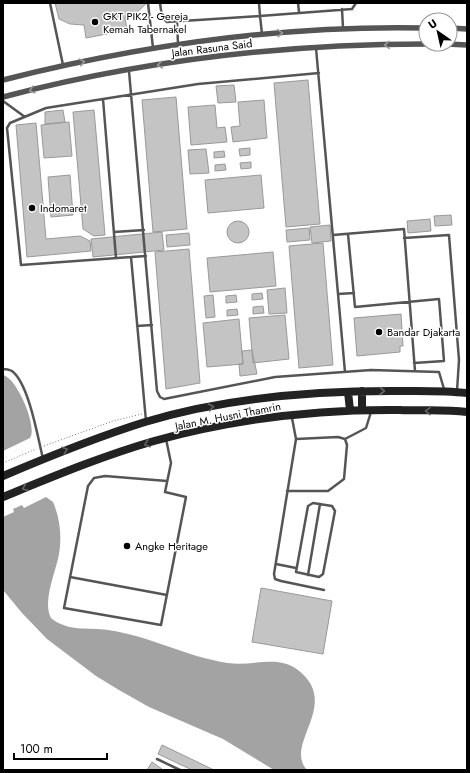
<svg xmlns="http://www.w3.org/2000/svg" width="470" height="773" viewBox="0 0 470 773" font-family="Jost,sans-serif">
	<rect width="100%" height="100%" fill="#fff"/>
	<path fill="#a3a3a3" d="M3,375C16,377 38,426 30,438L3,451Z
		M46,497L53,502C60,518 62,537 59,554C56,572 42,601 51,618C68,632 87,627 108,630C150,636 187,657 228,663C252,667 277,654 298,670C342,704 283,744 307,770H274L223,739L149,707L119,690L96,676L47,639L22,613L3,590V517L14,512L13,509L22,505L24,508Z"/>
	<path fill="#c4c4c4" stroke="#999" d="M55,3H147L137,12L125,17L127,30L86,38L84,25L70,24L59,19Z
		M308,80L320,224L286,227L274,83Z
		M234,85L236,102L218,103L216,86Z
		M176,97L187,229L153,232L142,100Z
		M264,100L267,138L233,142L231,127L240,126L238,102Z
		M215,105L217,128L225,127L227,142L191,145L188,107Z
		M63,110L65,122L45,124V112Z
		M94,110L105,235L94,236L83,229L73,112Z
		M69,122L72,156L44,158L41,125Z
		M36,123L46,239L80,236L90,241L91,251L27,257L16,125Z
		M250,148V155L240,156L239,149Z
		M206,149L209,173L190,174L188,150Z
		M224,151L225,157L214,158V152Z
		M251,162V168L241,169L240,163Z
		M225,164L226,170L215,171V165Z
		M70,175L73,215L51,217L48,177Z
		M261,175L264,208L208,213L205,180Z
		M451,215L452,225L435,226L434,216Z
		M430,219L431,231L408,233L407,221Z
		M227 232a11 11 0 1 1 22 0a11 11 0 1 1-22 0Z
		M330,225L331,241L312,243L310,227Z
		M309,228L310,240L287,242L286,230Z
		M162,232L164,250L93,257L91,239Z
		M189,233L190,245L167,247L166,235Z
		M323,243L333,365L299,368L289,246Z
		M189,249L200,383L166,389L155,252Z
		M273,252L276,286L210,292L207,258Z
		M285,288L287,313L269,314L267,290Z
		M262,293L263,299L252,300V294Z
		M213,295L215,317L206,318L204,296Z
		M236,295L237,302L226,303V296Z
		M263,306L264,313L253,314V307Z
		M237,309L238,315L227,316V310Z
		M401,314L403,346H400V352L357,356L354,318Z
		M285,315L289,359L253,363L249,318Z
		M239,319L243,364L207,367L203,323Z
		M252,350L257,374L240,376L239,364H243L242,351Z
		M261,588L332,601L323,654L252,642Z
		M162,745L214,770H192L158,754Z
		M152,762L162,769L161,770H147Z"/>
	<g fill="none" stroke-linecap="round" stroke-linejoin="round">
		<path stroke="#777" stroke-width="1" stroke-dasharray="1 2" stroke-linecap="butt" d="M44,446L113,421L142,414
			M3,463L36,449"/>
		<path stroke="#555" stroke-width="2.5" d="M50,3L63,65
			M148,3L153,48
			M160,3L162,17L167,22L260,16L259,3
			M298,3L299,12
			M342,9L343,28
			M177,21L178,44
			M262,34L260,16L352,9L356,3
			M316,48L345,372
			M129,71L157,391L160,397L164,399L275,377L371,370L439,372L444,389
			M103,99L116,258
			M3,101L25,117
			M114,232L144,230
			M348,234L355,307L439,299L444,361L414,363
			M333,235L404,229L415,371
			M404,238L449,235L459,360L457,391
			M131,257L21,265L7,128L10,123L46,108L198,84L319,73
			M338,294L354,293
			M137,326L152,325
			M3,369C6,369 10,370 12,371C29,384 38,438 43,459
			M292,418L296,439
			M146,421L131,257L146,256
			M166,439L171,463L165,492L186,497L161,625L64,608L88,486L94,478L105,476L167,481
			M345,439L366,428L371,412
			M287,491H328L344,479L347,445L345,439L338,437L296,439L274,574L275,579L281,581L324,590
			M313,503L332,506L335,511L323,574L319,577L296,572L308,506Z
			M276,564L296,568
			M308,575L320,504
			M70,577L167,595
			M157,759L180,770"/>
		<path stroke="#555" stroke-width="5.5" d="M450,28L467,29
			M447,44L467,45
			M3,80C141,45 283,25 426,28
			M3,97C140,61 284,44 426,44"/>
		<path stroke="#222" stroke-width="8" d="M348,392L350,410
			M362,410V391
			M3,476C50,456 97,437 145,422C224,398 309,391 391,391C416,391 442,390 467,393
			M3,497C52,477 102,456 154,441C234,419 318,409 400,410C422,411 445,409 467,412"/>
	</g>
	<defs><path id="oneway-chevron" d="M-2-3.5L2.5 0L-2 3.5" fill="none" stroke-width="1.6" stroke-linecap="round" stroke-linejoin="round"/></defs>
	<g stroke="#999">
		<use href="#oneway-chevron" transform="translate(280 33) rotate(-4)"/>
		<use href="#oneway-chevron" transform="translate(387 45) rotate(177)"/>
		<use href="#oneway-chevron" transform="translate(82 62) rotate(-13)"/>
		<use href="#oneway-chevron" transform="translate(160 65) rotate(171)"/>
		<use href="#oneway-chevron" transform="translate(32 90) rotate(165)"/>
	</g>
	<g stroke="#646464">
		<use href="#oneway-chevron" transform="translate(382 391)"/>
		<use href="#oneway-chevron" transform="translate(211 407) rotate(-12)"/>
		<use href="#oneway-chevron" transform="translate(428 411) rotate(-179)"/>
		<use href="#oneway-chevron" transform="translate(147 444) rotate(161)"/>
		<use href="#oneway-chevron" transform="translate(65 450) rotate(-19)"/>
		<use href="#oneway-chevron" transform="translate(25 488) rotate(158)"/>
	</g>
	<g fill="#000" stroke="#fff" stroke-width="1.5">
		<circle cx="95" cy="22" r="4"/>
		<circle cx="32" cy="208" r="4"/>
		<circle cx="379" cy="332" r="4"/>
		<circle cx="127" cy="546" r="4"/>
	</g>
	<g text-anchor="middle" stroke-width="3" stroke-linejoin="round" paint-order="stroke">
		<g font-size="11" fill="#000" stroke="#fff" text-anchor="start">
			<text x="103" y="20">GKT PIK2 - Gereja<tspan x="103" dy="13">Kemah Tabernakel</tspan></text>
			<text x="40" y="212">Indomaret</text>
			<text x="387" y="336">Bandar Djakarta</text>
			<text x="135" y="550">Angke Heritage</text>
		</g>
		<g font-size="11" fill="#000" stroke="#fff">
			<text transform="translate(212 48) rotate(-7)" y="4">Jalan Rasuna Said</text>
			<text transform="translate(228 416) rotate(-11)" y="4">Jalan M. Husni Thamrin</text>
		</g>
	</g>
	<rect width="470" height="773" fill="none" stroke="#000000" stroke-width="8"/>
	<g transform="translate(438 32) rotate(326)"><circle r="19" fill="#ffffff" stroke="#999999"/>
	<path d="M0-3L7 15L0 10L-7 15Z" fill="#000000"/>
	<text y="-6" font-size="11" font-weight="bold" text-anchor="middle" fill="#000000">U</text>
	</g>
	<path d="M14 753v6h93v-6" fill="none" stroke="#000000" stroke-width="2"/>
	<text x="20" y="753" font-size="12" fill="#000000" stroke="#ffffff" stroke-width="3" paint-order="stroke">100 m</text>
</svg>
